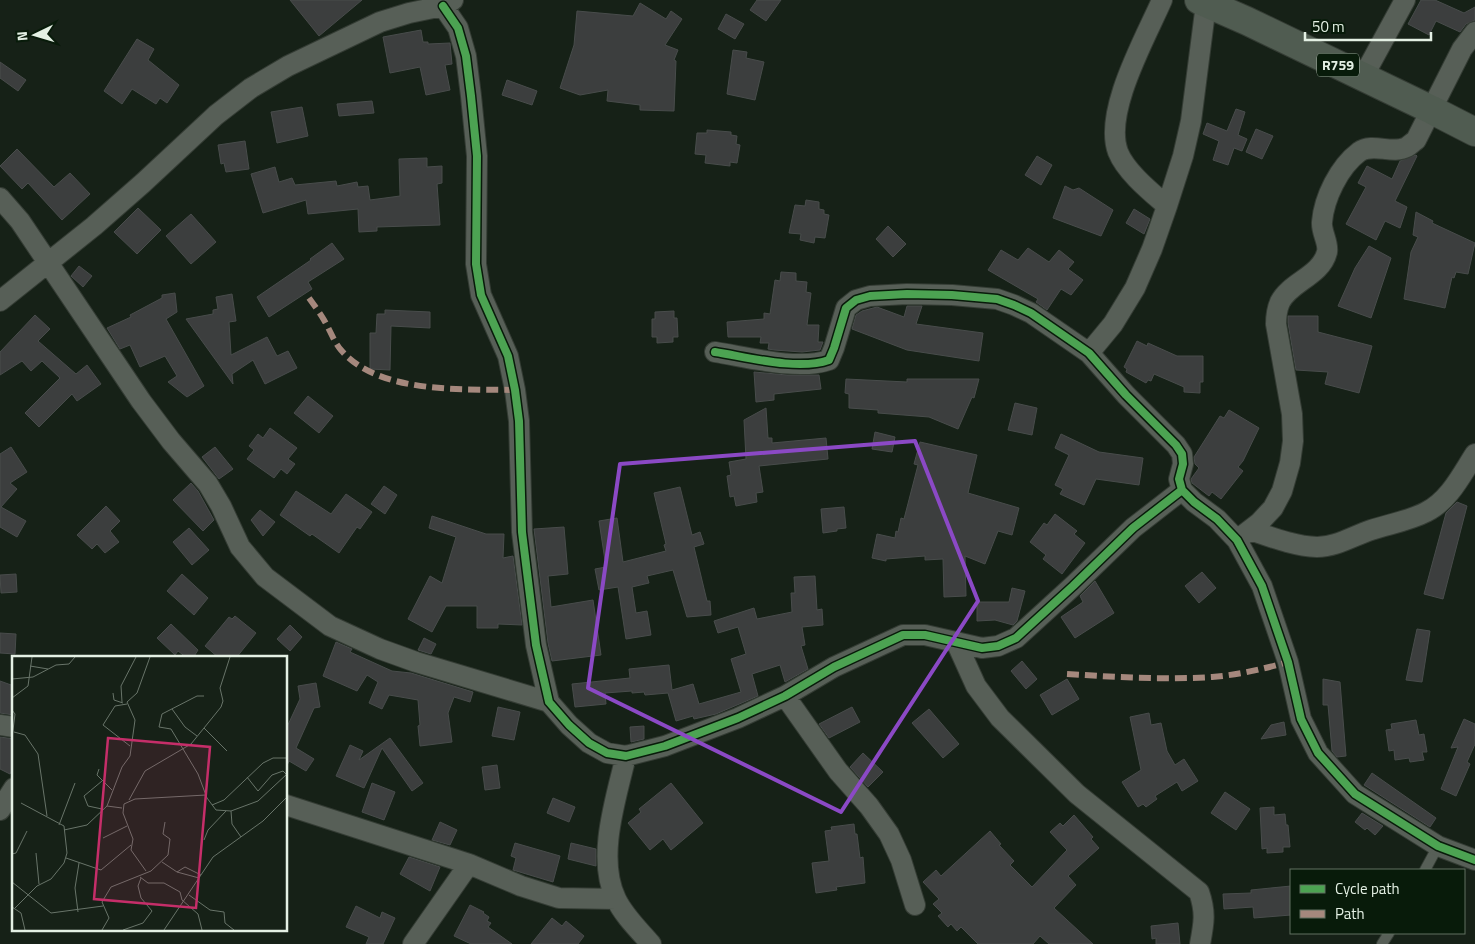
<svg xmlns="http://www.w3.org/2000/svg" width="1475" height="944" viewBox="0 0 1475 944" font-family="'Titillium Web',sans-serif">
	<rect width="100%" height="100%" fill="#162117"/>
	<path fill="#3c3e3e" stroke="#484c4b" d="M290,0H362L319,36Z
		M757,0H781L766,21L750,10Z
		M1421,0H1435L1464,13L1475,7V20L1466,24L1460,32L1436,21L1429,35L1408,24Z
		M640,3L666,19L671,11L682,19L665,45L678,50L674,60L676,61L674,111L640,110V105L607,101L608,90L580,95L560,88L574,45L577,11L633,16Z
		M726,14L744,24L735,39L718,29Z
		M421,30L423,42H428V44L450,43L452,64L445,65L450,90L426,95L420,67L390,73L383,37Z
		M137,39L154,49L148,60L179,85L167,103L160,98L156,104L132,89L122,104L104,91Z
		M733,50L747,52L746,58L764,62L755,100L727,94Z
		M0,62L26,80L18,91L0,78Z
		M507,80L537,91L532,105L502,95Z
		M372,101L374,113L339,116L337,104Z
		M302,107L308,136L277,143L271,112Z
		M1236,109L1245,112L1238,135L1247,139L1242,151L1234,148L1228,165L1213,160L1219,141L1203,134L1207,123L1227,131Z
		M1256,129L1273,136L1262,159L1246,152Z
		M707,130L731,132V135L737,136L736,144L740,145L737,163L730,162V166L705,163L706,155L695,154L697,133H707Z
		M245,141L249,169L226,172L224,163L221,164L218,145Z
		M17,149L54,187L70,173L90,194L62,220L28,183L22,189L0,166Z
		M1416,155L1417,156L1395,201L1407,207L1400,228L1385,221L1376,240L1346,224L1366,187L1358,183L1367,166L1392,179L1400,161Z
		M1037,156L1052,165L1041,185L1025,175Z
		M427,158V167L442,166V183L437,184L440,225L377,227V231L359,232L358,209L308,214L306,200L263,213L251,174L275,167L279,182L292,178L295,185L336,181L337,186L357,182L358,187L368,186L370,200L400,196L399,159Z
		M1065,186L1073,190L1079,188L1113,210L1101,236L1053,218Z
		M806,200L819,202V209L824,210V214L829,215L825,238L815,237L814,243L800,240L801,234L789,233L795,205L805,206Z
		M138,208L161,230L137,254L114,232Z
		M1134,209L1150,219L1144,234L1126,223Z
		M1416,212L1433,221L1432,223L1475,243L1468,274L1456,272L1454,278L1452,277L1445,308L1404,299L1411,252L1418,237L1413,235Z
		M191,214L216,242L191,264L166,236Z
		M888,226L906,244L893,257L876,239Z
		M332,243L344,259L308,282L312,289L269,317L257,297L311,260L310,259Z
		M1369,246L1391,258L1371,318L1338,306L1355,268Z
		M1028,248L1049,262L1059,250L1074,262L1068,269L1083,280L1071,295L1061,289L1047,310L1036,302L1038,299L988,270L1001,250L1018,260Z
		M79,266L92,276L83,287L71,276Z
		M781,272L796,273V281L807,282L806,292L811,293L807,325H819L818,342H823L820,350L802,352L774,350L768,349L769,343H760L761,337H728L727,322L764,319V313L770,314L775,280L780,281Z
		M175,293L177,312L166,319L204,386L187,397L168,382L177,376L165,356L140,367L130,345L120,349L107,328L131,317L130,315L162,298V295Z
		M232,294L236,321L229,322L231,355L267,337L277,356L288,351L297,368L265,384L253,360L232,374L233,384L186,319L213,314V310L218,309L216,297Z
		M907,306H922L916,324L983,333L979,361L907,350L852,329L856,315L862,311L877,307L904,317Z
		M385,310L430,312V328L391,326L390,370L370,369V333H376L377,314H385Z
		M674,311V318H677L678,337H673V342L657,343V337H652V319H655V312Z
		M35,315L50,329L38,341L76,374L87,365L101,384L77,401L72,394L39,427L25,413L60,378L42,361L31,371L22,361L0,375V352Z
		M1288,316H1318V332L1372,346L1359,393L1325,384L1328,372L1296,370L1288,323Z
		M1137,341L1147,346L1148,343L1177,356H1203V382H1200V393L1184,392V387L1154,374L1151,381L1148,380L1146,383L1126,372L1127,369L1124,367Z
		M754,372L787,375H819L821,389L774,394V400L756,402Z
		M846,379L907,382V379H979L974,398L972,397L958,429L929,417L878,413V410L849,408V394L845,393Z
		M308,396L333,416L319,433L294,413Z
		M1015,403L1037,408L1032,435L1008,430Z
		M766,408L768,438H772V443L826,438L828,459L759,466L763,492L756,493L757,502L736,506L734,496L730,497L727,476L731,475L729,462L746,459L744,420Z
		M1229,410L1259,428L1243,461L1238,467L1243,471L1221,499L1212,492L1209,496L1192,483L1191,479L1199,468L1195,464L1194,457L1220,416L1224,418Z
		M270,428L297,448L288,459L295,464L287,474L281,469L274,478L247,459L254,450L249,446L258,434L263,438Z
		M875,432L895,437L892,452L872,449Z
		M1061,434L1099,452L1143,458L1139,485L1096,479L1084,505L1060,494L1063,489L1055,485L1069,455L1055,448Z
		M920,442L977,455L968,493L1019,508L1012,535L998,531L985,564L965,556L966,596L944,597L943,559L925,560V556L886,559V561L872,558L877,534L895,538L896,531L898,532L901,518L904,519L918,465L914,464Z
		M11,447L27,472L10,483L17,489L1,507L26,521L17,537L0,527V454Z
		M215,447L233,469L219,479L202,457Z
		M191,483L198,491L214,520L203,531L173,500Z
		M384,486L397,495L385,514L371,504Z
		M680,487L692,535L700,532L704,544L694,547L707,601H710L711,615L687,617L673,570L647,576L649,583L632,587L636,613L647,611L651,635L626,639L618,587L599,590L595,569L606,567L599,521L617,518L623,562L666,551L664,545L666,544L654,493Z
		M296,491L331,514L346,494L372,512L360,529L357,527L339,553L312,534L310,536L280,515Z
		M1457,502L1467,506L1443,599L1424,594L1446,513Z
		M106,506L120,521L110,531L119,542L105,553L97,544L92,549L77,535Z
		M844,507L846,528L837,529V531L823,533L821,509Z
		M260,510L275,522L263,536L251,520Z
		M1055,514L1077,531L1074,534L1085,543L1062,574L1043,559L1046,555L1030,542L1044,523L1047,525Z
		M432,516L486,534H504L503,558L513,556L522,625L498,624V628H477V606H446L432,632L408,619L430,576L442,583L456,537L429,528Z
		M564,527L568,574L548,576L551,607L593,600L601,655L552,661L548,643L534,529Z
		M189,528L209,550L192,565L173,542Z
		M1202,572L1216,588L1199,603L1185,586Z
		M16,574L17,592L1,593L0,575Z
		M182,574L208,598L194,615L167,591Z
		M815,576L817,610L822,609L823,625L802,627L805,645L801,646L808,669L785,682L780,665L752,674L758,696L716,714L694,719L693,716L676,721L668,693L645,695L644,692L632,693V691L605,693L606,704L575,707L572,684L630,678L629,669L669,665L672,690L693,684L699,704L741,692L731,659L746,654L738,627L718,633L714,621L754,608L757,619L792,612L791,593H795L794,577Z
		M1095,581L1114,613L1075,638L1061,617L1083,602L1080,596Z
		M1012,588L1025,591L1017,621L1013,625L995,620L977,621V602H1009Z
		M235,616L256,633L236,658H219L205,646L229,617L232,619Z
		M171,624L198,650L193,658H187L178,651L175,655L157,638Z
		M290,625L302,637L290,651L277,639Z
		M1417,629L1430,631L1422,682L1406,680Z
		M0,633L16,634L15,654L0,653Z
		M424,638L436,644L431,654L418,650Z
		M336,642L352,649L350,652L392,671L411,673L473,692L470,702L454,697L448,713L452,742L420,746L418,726L420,725L418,700L389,695L382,709L369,703L378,682L367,675L357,691L323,676Z
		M1022,661L1037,679L1026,689L1011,671Z
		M1067,679L1079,699L1052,715L1040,695Z
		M1323,679L1340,682L1346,756L1337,757L1332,751L1328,705H1323Z
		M0,681L14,686V715L0,713Z
		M316,683L320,707L314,708L296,748L314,759L306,771L289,761L286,768V729L300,699L298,686Z
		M498,707L520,712L514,740L492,736Z
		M852,707L860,722L829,738L819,724Z
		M929,709L959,744L943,758L912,723Z
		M1149,713L1151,725L1161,723L1167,751L1175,765L1184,759L1198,781L1182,791L1177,782L1155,796L1157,799L1146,807L1143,804L1138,807L1122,782L1141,770L1130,717Z
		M1464,719L1475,724V744L1467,762L1470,764L1456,796L1441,789L1458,747L1451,748Z
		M1416,720L1419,735L1424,734L1427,752H1422L1424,760L1410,762L1409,758L1395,760L1394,750L1389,751L1386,730L1392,729L1391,724Z
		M1284,722L1286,735L1261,739L1271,725Z
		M644,726V739L631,742L630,727Z
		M0,737L14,739V766L10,774L0,769Z
		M390,738L423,783L412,791L382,748L364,788L336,776L350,745L363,751L359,760Z
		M863,753L883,772L868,787L850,767Z
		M497,765L500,788L485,790L482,767Z
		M1372,773L1436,818L1430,827L1364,785Z
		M372,783L395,792L384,820L362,812Z
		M671,783L703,823L671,850L663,839L650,850L628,823L641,812L639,809Z
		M1225,792L1250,809L1236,830L1211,813Z
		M553,798L575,807L569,822L547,813Z
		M1274,807V815L1285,814L1286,825H1288L1290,847H1283V852L1267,853V848L1262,849L1260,808Z
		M1362,813L1383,826L1375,835L1367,828L1365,830L1355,822Z
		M1074,815L1093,837L1091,839L1099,848L1068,876L1076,885L1054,908L1093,944H1049L1040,936L1033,944H978L961,927L957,931L951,924L948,927L938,916L942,913L933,904L939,899L923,882L936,870L941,876L990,831L1001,844L999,845L1014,861L1010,865L1032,887L1067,850L1050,832L1060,823L1063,826Z
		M440,822L457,830L450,845L432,840Z
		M854,824L855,834H857L860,858L863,857L865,883L836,887L837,890L816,893L812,863L829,861L825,831L832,830L831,827Z
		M515,843L560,856L553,882L513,870L516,858L511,856Z
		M571,843L596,849V866L568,859Z
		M409,857L440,867L430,891L400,874Z
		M1291,886V915L1254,918L1253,907L1224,909L1223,894L1251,893V890Z
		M470,905L484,912L483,913L489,917L487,921L491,923L488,927L512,944H471L454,936Z
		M356,906L380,918L382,912L395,918L383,944H366L369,937L346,927Z
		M552,918L562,926L566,921L584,936L578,944H531Z
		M1178,923L1180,944H1156V938L1152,939L1151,926Z"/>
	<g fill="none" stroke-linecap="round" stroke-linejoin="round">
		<g stroke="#343c34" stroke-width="12">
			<path id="lane" d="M1425,870L1438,846
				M1382,944L1389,933"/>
		</g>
		<g stroke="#343c34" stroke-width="22">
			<path id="street" d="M1162,0C1146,37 1103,112 1118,152C1126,172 1151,192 1167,206
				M443,6L458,28L466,56L471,96L477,156L476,264L481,295L508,356L515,390L519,421L522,532L536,645L549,702L569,725L589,743L607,753L626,756L665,746L738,718L785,696L834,667L903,635H925L982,648L998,646L1016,638L1073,586L1133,528L1182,490
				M1363,77L1405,0
				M0,198L20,221L141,401L171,441L208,484L221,506L240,547L265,577L330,626L380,649L416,662L549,702
				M0,301L94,226L143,183L216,115L251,88L288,66L380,22L409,13L443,6L453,0
				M715,352C747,357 798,371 829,360L834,348L846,308L856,300L870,296L907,294L952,295L997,299L1014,305L1031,313L1089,353L1126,395L1176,445L1182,454L1183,464L1179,479L1182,490L1194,502L1217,519L1237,540L1262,586L1288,662L1301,719L1318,753L1355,794L1438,846L1475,860
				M1089,353L1113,324L1135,288L1152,249L1167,206L1183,156L1191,121L1206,4
				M1250,530C1271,537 1294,546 1317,547C1336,547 1353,536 1371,530C1389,524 1409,521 1426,512C1449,501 1462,474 1475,454
				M1237,540L1259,523L1273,508L1282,491L1290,463L1293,441L1292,414L1276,324C1276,317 1277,309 1280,302C1290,282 1321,276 1327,252C1329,243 1321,232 1322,222C1324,198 1339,167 1359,152C1373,142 1392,155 1407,147C1410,145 1413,142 1416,140L1462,49L1475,32
				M957,644L976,686L1000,718L1077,794L1199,892C1206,912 1204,923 1200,944
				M785,696L838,771L869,806L889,834L901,860L915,905
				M0,725L14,727
				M626,756C616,798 596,858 616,899C624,916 639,930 651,944
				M286,805L469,864L521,886L559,898L616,899
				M0,810L14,788
				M413,944L469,864"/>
		</g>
		<g stroke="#343c34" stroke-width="30">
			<path id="primary" d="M1199,0L1247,21L1432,110L1475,132"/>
		</g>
		<use href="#lane" stroke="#575f57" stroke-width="10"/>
		<use href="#street" stroke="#575f57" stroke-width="20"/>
		<use href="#primary" stroke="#505c51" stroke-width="28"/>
		<path stroke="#a5887d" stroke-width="6" stroke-dasharray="12 6" stroke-linecap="butt" d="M309,298C314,305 320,313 324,320C330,330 334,342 341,350C378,394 463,389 515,390
			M1067,674C1115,677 1164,680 1212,677C1237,675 1263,669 1288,662"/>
		<g stroke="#081b0a" stroke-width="11">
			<path id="cycleway" d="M443,6L458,28L466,56L471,96L477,156L476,264L481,295L508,356L515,390L519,421L522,532L536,645L549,702L569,725L589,743L607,753L626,756L665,746L738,718L785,696L834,667L903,635H925L982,648L998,646L1016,638L1073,586L1133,528L1182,490
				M715,352C747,357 798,371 829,360L834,348L846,308L856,300L870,296L907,294L952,295L997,299L1014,305L1031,313L1089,353L1126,395L1176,445L1182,454L1183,464L1179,479L1182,490L1194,502L1217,519L1237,540L1262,586L1288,662L1301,719L1318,753L1355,794L1438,846L1475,860"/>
		</g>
		<use href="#cycleway" stroke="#4ca352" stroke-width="8"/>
	</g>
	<path fill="none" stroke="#8b49c5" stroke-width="4" stroke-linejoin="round" d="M915,441L978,601L841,812L588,688L620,464Z"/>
	<g text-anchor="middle" stroke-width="5" stroke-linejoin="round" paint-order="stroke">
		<rect fill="#081b0a" stroke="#a2b0a3" stroke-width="1" x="1317" y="53.5" width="42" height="23" rx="4"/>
		<g font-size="14" font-weight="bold" fill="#e4f0e4">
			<text x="1338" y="70">R759</text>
		</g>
	</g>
	<g transform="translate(12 656)">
		<rect width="275" height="275" fill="#162117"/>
		<path fill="none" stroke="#687469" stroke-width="1" d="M18,10L36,13M0,23L21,21L44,9L57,8L63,1M101,37L102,44L111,47M192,40H185L150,58L147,71L159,73L186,118L195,142L204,154L219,155L220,168L229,181M0,42L16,30L20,1M110,46L109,30L124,1M115,48L103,50L91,69L118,90M160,53L173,71L185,80M0,54L3,58L0,82M192,72L215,95M2,76L13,79L26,98L35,160M87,113L85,119L100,134M235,121L246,135L260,119L271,115L274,118M90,125L72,140L76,150L90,153M117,144L133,115L179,88L209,51L211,45L208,32L218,1M200,149L212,144L251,107L261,102H275M95,150L110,111L118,100L123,64L115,46L125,37L138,1M219,155L246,145L275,118M47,169L63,127M52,174L75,169L95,150L110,152M91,182L115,170M192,184L196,174L214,155M24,197L27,228M0,198L4,197L15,175M54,202L89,214L119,189M150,206L165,216L187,222M134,215L119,194L121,183L111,157L112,148L123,143L194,139M165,216L173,211L189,219M128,221L136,227H152L168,236L170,244L186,258L190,274M0,226L39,257L91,250M177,239L198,254L212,256L213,267L222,274M0,251L9,257L13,274M3,252L25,230L39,223L52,207L55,197L52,170L9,147M66,256L63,232L67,207M90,274L97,262L90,246L99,231L139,215L156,199L158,183L151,178L153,166M111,274L131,267L140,255L129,242L126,230L129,222M152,274L201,201L251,165L275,141"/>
		<path fill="#c52e69" fill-opacity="0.15" stroke="#c52e69" stroke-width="2.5" d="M96,82L198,91L184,252L82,243Z"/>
		<rect width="275" height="275" fill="none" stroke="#e4f0e4" stroke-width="2.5"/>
	</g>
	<rect x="1290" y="869" width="175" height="65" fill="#081b0a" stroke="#607061"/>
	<rect x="1300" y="885" width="25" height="8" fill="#4ca352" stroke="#607061"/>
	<text x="1335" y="894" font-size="15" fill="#e4f0e4">Cycle path</text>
	<rect x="1300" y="910" width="25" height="8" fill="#a5887d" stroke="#607061"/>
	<text x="1335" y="919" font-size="15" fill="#e4f0e4">Path</text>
	<g transform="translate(35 35) rotate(265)" stroke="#081b0a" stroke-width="4" paint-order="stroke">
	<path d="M0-4L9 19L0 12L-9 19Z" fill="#e4f0e4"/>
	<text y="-8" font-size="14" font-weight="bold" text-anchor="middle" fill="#e4f0e4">N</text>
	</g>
	<path d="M1305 32v8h126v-8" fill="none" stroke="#e4f0e4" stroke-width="2.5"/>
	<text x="1312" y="32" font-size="15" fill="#e4f0e4" stroke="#081b0a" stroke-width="4" paint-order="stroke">50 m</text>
</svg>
